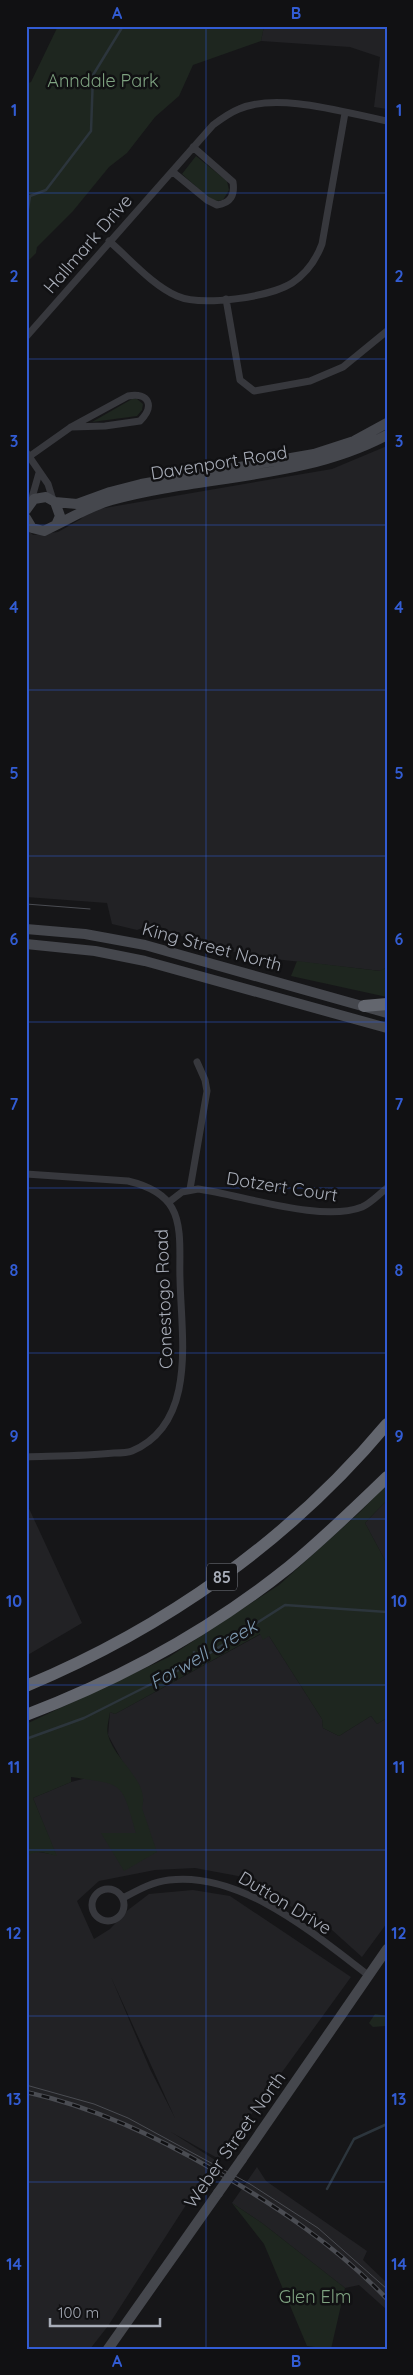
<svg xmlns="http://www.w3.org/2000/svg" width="413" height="2375" viewBox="0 0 413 2375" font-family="Quicksand,sans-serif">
	<rect width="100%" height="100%" fill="#161618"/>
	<path fill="#222225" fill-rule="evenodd" d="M264,26H387V109L374,107L380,57L350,47L261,41Z
		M387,446V967L381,971L257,957L213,947L151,925L137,930L112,924L107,903L26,897V528L33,535L58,532L81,519L87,511L332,469Z
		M387,1500V1564L365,1523Z
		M26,1502L82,1623L26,1656Z
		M261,1634L269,1636L322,1719L323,1728L339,1736L371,1716L377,1724L387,1718V1923L362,1957L332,1930L238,1876L195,1868L155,1870L99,1881L77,1901L94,1939L110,1929L128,1910L149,1894L193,1890L230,1896L351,1977L219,2159L171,2132L215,2160L108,2326L90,2349H26V1857L32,1852H39L56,1855L33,1798L71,1782L126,1768L108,1735L110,1712L115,1714ZM111,1977L175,2118L150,2069Z
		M257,2167L266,2181L367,2251L363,2260L387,2283V2310L359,2285L345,2288L262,2223L232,2203Z"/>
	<path fill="#1e261f" d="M58,26H264L261,41L193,65L179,96L155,117L127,153L109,167L73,211L37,247L36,253L26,263V84L31,82Z
		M196,156L227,181L229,190L223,200L216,201L210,199L182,174Z
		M132,399H137L143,404L142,410L137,416L92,422Z
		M297,961L380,971L387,967V997L291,976Z
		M387,1484V1500L365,1523L387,1564V1718L377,1724L371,1716L339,1736L323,1728L322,1719L269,1636L263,1640L260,1634L115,1714L110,1712C109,1719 106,1729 108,1735C114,1760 150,1781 142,1808L157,1852L124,1871L101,1833H136C121,1780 124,1785 71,1777V1782L33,1798L57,1856C45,1853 36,1849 26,1857V1724L169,1657L279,1585L359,1513Z
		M375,2014L387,2016V2028L385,2026L373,2027L369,2023Z
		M232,2203L262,2223L345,2288L331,2349L307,2346L264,2244Z"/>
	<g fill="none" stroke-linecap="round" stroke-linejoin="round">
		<path stroke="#2c353c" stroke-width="2.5" d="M26,222L30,196L46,190L91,131L93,75L123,26
			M194,1652L199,1660
			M26,1739L84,1718L199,1660L285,1605L387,1612
			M327,2189L354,2139L387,2124"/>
		<path stroke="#37383d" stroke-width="7" d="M173,172L207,200L217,205C231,203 235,195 233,182L193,147
			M109,241C130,259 152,285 177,296C202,307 270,297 292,283C307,273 316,260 322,244L345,113
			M226,299L240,380L254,391L310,381L343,367L387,331
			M26,337L213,125C221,119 229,113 239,109C278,92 346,113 387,121
			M26,452L48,484L53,500
			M30,456L71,427L128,396C149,392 155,406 140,421L105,426L71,427
			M31,501L39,473
			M26,1174L128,1181C145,1185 163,1192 172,1208C183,1227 179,1258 180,1279C181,1335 198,1423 132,1451C127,1453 119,1453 114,1453C85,1456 55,1456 26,1457
			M190,1189L207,1091L205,1080L197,1062
			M169,1202L182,1192L198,1189C242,1195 322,1223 362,1207C371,1203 379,1194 387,1188
			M92 1905a16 16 0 1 1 32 0a16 16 0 1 1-32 0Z
			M123,1898C138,1890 152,1882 169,1880C241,1871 314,1934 368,1975"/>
		<path stroke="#45474d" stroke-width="10" d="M55,502L77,504L110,492L141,484L314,454L354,441L387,423
			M26,510L34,499L46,497L55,502L60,516L56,525L44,531L32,528L26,518
			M56,525C74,516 93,505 112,500C203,475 302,480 387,435
			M26,929L85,934L145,945L387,1013
			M26,944L95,951L145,961L387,1028
			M242,2159L387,1949
			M108,2349L218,2193"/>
		<path stroke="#63666e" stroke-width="12" d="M364,1006L387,1004
			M26,1686C165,1628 290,1540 387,1424
			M26,1715C121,1679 209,1631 289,1567C323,1539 355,1508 387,1477"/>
		<path stroke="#4a4c52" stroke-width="1" d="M26,904L90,909
			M26,2085L94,2104L128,2118L250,2184L318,2228L387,2289"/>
		<g stroke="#4a4c52" stroke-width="4.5">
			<path id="rail" d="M26,2092C94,2107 155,2136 214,2170C278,2207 336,2246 387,2299"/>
		</g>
		<use href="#rail" stroke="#111113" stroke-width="2.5" stroke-dasharray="8" stroke-linecap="butt"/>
		<path stroke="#45474d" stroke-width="10" d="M218,2193L242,2159"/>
	</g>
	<path fill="none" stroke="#325cd3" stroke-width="1" stroke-opacity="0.55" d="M206,26V2349M26,193H387M26,359H387M26,525H387M26,690H387M26,856H387M26,1022H387M26,1188H387M26,1353H387M26,1519H387M26,1685H387M26,1850H387M26,2016H387M26,2182H387"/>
	<g text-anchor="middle" stroke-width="5" stroke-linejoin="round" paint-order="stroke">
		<rect fill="#111113" stroke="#7b7e86" stroke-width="1" x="207" y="1563.5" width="30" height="27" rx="4"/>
		<g font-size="16" font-weight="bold" fill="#a8adb8">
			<text x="222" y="1583">85</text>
		</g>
		<g font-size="18" fill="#7fa381" stroke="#111113">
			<text x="103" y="87">Anndale Park</text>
			<text x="315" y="2303">Glen Elm</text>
		</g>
		<g font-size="18" fill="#a8adb8" stroke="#111113">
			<text transform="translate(88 244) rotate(-49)" y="6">Hallmark Drive</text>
			<text transform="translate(219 463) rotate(-9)" y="6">Davenport Road</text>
			<text transform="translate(212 947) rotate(15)" y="6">King Street North</text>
			<text transform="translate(282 1187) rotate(9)" y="6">Dotzert Court</text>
			<text transform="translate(164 1299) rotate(-92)" y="6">Conestogo Road</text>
			<text transform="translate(285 1903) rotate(31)" y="6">Dutton Drive</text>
			<text transform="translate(235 2140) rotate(-55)" y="6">Weber Street North</text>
		</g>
		<g font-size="19" font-style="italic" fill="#7f9bb3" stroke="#111113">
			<text transform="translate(203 1654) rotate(-30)" y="7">Forwell Creek</text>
		</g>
	</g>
	<rect width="413" height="2375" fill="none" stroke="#111113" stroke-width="55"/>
	<path d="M50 2318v8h110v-8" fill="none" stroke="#a8adb8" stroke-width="2.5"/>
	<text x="58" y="2318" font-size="15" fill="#a8adb8" stroke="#111113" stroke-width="4" paint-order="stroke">100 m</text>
	<rect x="28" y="28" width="358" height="2320" fill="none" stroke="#325cd3" stroke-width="2"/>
	<g font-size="16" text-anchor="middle" font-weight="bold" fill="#325cd3">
		<text x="117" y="19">A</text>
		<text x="296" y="19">B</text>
		<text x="14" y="116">1</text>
		<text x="399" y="116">1</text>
		<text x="14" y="282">2</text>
		<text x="399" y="282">2</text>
		<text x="14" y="447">3</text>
		<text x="399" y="447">3</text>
		<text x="14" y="613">4</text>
		<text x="399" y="613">4</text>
		<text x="14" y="779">5</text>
		<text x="399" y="779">5</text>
		<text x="14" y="945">6</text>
		<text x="399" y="945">6</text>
		<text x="14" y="1110">7</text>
		<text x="399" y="1110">7</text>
		<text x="14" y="1276">8</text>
		<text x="399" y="1276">8</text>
		<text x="14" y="1442">9</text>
		<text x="399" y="1442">9</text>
		<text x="14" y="1607">10</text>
		<text x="399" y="1607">10</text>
		<text x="14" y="1773">11</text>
		<text x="399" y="1773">11</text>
		<text x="14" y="1939">12</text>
		<text x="399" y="1939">12</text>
		<text x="14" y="2105">13</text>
		<text x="399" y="2105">13</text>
		<text x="14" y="2270">14</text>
		<text x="399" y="2270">14</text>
		<text x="117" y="2367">A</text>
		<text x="296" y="2367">B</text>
	</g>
</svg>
